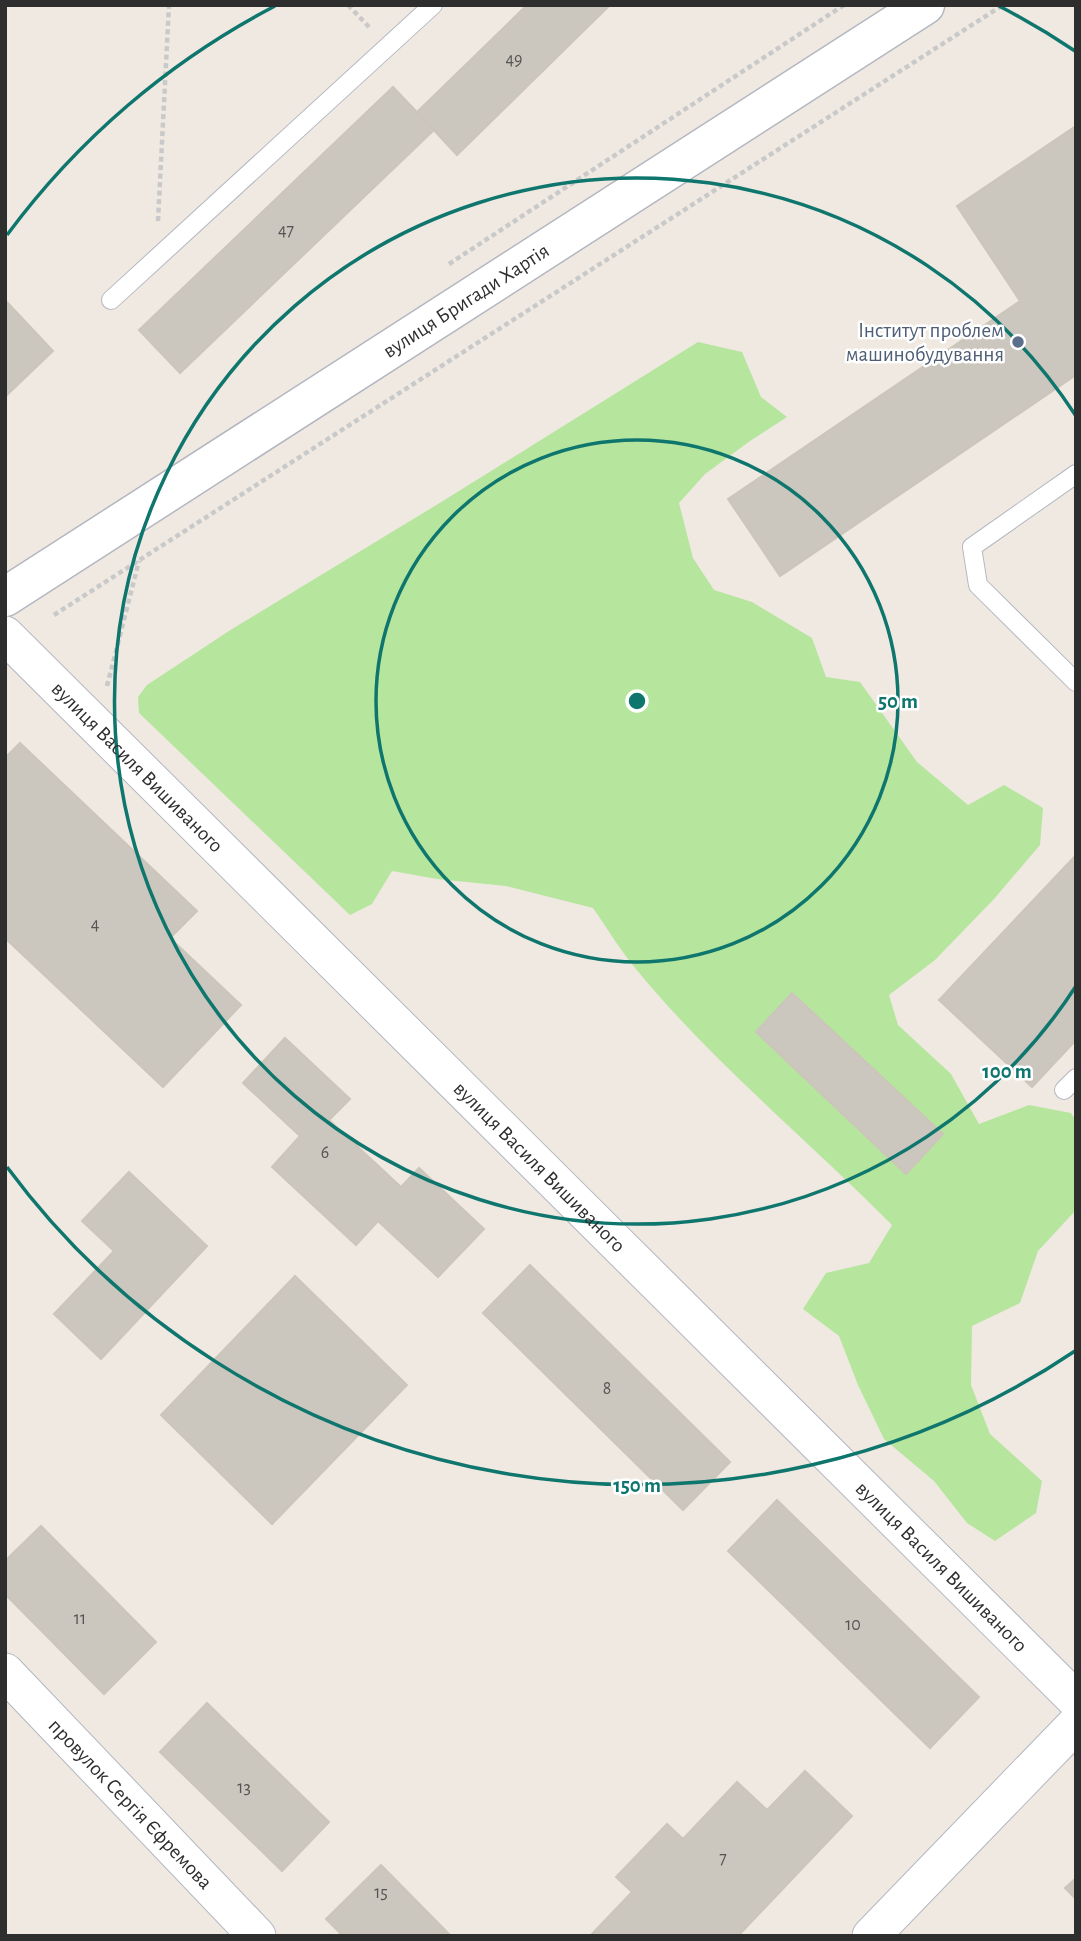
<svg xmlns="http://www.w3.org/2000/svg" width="1081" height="1941" viewBox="0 0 1081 1941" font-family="'Alegreya Sans',sans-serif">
	<rect width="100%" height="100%" fill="#efe9e1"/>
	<path fill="#b6e59e" d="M698,342L742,352L761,397L787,417L750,441L705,474L679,503L693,558L714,590L752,602L812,638L826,677L860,682L917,762L968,805L1004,785L1043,808L1040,845L994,899L935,960L889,995L898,1025L951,1074L979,1124L1029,1105L1071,1113L1076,1121V1210L1038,1251L1020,1303L972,1326L971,1385L990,1434L1042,1481L1036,1513L995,1541L967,1523L934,1481L884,1439L858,1385L839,1336L803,1309L826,1273L869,1263L892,1225C807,1139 712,1062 636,969C620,950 607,928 593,908L506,886L437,879L392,871L372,904L350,915L139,713L138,697L147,685L232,629L438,504Z"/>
	<path fill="#cbc7bf" stroke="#cbc5ba" stroke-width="2" d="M527,5H610L457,155L417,112Z
		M393,87L434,130L180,373L139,330Z
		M1076,126V375L780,576L728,499L1020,301L957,206Z
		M5,300L53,351L5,397Z
		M20,743L197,911L170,938L241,1005L163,1087L5,938V758Z
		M1076,855V1040L1032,1087L939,1000Z
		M792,993L943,1134L906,1174L756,1032Z
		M285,1038L350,1099L329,1120L401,1187L419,1168L484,1229L438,1277L378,1221L356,1245L272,1167L300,1136L243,1083Z
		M129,1172L207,1246L101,1359L54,1314L114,1251L82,1221Z
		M530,1265L730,1462L683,1510L483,1313Z
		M295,1276L407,1385L272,1524L161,1415Z
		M777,1500L979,1697L930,1748L728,1551Z
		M41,1526L156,1642L104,1694L5,1594V1561Z
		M207,1703L329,1822L282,1871L160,1752Z
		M805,1771L852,1816L738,1936H590L632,1892L616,1877L667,1824L683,1839L737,1782L767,1810Z
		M381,1865L451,1936H343L326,1919Z
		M1076,1878V1899L1065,1888Z"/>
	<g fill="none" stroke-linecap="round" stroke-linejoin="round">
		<g stroke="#b4b7c1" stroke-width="20">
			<path id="service" d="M111,300L433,5
				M1076,474L972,547L978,585L1076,682
				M1064,1090L1076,1078"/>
		</g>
		<g stroke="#b4b7c1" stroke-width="39">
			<g id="minor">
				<path id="s1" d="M5,635L1076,1700"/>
				<path id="s2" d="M5,1672L257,1936"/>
				<path d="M871,1936L1076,1724"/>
			</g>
		</g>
		<g stroke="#b4b7c1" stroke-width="41">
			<g id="tertiary">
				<path id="s3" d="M5,597L925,5"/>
			</g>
		</g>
		<path stroke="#c9c9c9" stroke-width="4.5" stroke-dasharray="5 3.5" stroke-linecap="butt" d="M348,5L369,27
			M158,221L169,5
			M449,264L844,5
			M54,615L1003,5
			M107,686L139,561"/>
		<use href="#service" stroke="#fff" stroke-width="18"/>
		<use href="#minor" stroke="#fff" stroke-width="37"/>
		<use href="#tertiary" stroke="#fff" stroke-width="38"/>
	</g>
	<g fill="none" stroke="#0f766e" stroke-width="3.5">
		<circle cx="637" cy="701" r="261"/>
		<path d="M1076 986A523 523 0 1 1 1076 416"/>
		<path d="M1075 1351A784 784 0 0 1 7 1167M7 235A784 784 0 0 1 275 6M999 6A784 784 0 0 1 1075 51"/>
	</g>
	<circle fill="#5c6f8a" stroke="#fff" stroke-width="2.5" cx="1018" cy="342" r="7"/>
	<g text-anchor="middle" stroke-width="5" stroke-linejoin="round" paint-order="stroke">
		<g font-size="18" fill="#555452">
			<text x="514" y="65">49</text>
			<text x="286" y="236">47</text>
			<text x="95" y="930">4</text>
			<text x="325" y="1158">6</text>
			<text x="607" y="1394">8</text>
			<text x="80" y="1624">11</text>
			<text x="853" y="1630">10</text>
			<text x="244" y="1793">13</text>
			<text x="723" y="1864">7</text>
			<text x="381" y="1898">15</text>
		</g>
		<g font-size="21" fill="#2e2e2e" stroke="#fff">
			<text dy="7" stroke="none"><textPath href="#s3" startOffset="548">вулиця Бригади Хартія</textPath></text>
			<text dy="7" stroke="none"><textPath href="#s1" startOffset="187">вулиця Василя Вишиваного</textPath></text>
			<text dy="7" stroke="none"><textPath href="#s1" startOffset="754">вулиця Василя Вишиваного</textPath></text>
			<text dy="7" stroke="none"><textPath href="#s1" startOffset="1321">вулиця Василя Вишиваного</textPath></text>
			<text dy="7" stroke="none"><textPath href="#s2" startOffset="182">провулок Сергія Єфремова</textPath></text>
		</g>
		<g font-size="21" fill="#4e5e75" stroke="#fff" text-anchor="end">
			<text x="1004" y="337">Інститут проблем<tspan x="1004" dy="24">машинобудування</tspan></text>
		</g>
	</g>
	<circle cx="637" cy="701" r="10" fill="#0f766e" stroke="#fff" stroke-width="3.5"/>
	<g font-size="21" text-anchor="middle" font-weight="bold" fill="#0f766e" stroke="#fff" stroke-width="5" stroke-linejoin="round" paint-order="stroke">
		<text x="898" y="708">50 m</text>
		<text x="1007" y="1078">100 m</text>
		<text x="637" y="1492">150 m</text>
	</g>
	<rect width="1081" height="1941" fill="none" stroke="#2e2e2e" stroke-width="14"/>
</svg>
